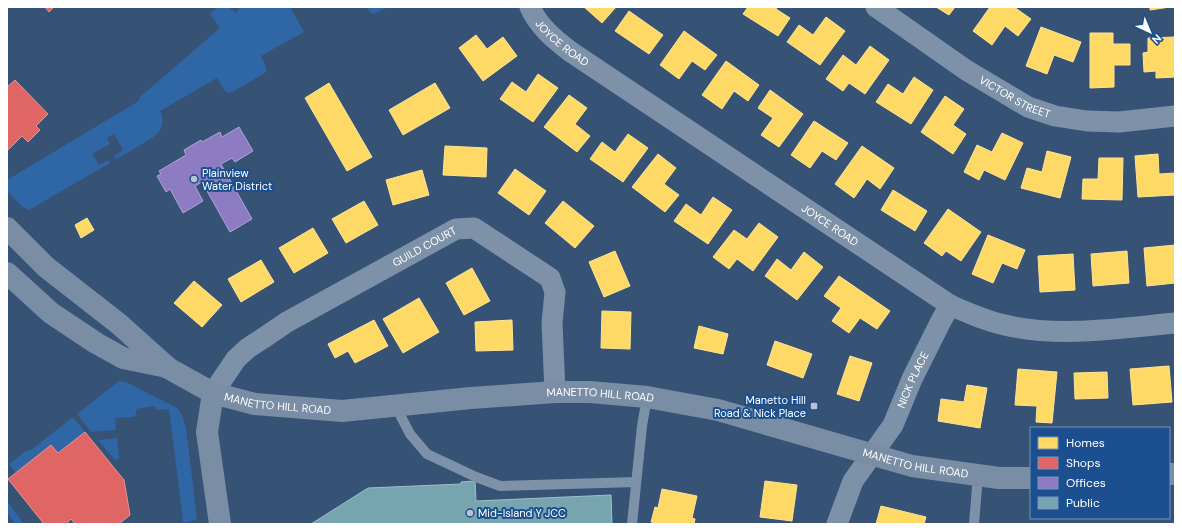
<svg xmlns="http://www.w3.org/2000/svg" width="1182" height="531" viewBox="0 0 1182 531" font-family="'DM Sans',sans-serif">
	<rect width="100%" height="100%" fill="#365274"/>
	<path fill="#2f66a5" d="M218,7H229L235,13L241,7H290L304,32L261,56C263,62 269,68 265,73L232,92L229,93L224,90L217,78L160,111C169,130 153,138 139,146C131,151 124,155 116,159L114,156L123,150L114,134L107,138L110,144L92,154L99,165L108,160L110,163L29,210L23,207L7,191V180L139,101L140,97L220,28L210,14Z
		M367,7H389L373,14L370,12Z
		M119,381L126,382L177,408L182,415L186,428L197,519L181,524L183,522L182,511L169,409L157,410L154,406L136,409V414L134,417L115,418L116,430L91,432L77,414Z
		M73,417L85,432L58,453L51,445L16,473L9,464L26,451L31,450Z
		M117,438L119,457L116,461L98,440Z
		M7,501L24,524H15L7,512Z"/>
	<path fill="#ffd966" stroke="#ffe494" d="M584,7H616L602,23Z
		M748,7H777L776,9L790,18L778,36L743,14Z
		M936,7H955L949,15Z
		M990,7H1014L1031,19L1018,36L1005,26L992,45L973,31Z
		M1150,7H1170L1150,10Z
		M629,11L663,35L649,54L615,31Z
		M826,17L845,31L820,65L787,42L799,25L813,35Z
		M1041,27L1081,42L1073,62L1054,55L1047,74L1026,66Z
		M684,31L717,55L705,70L692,61L679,79L660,65Z
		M1090,33H1113V44H1130V65H1114V87L1090,88Z
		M476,35L487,49L503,37L517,56L483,81L459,48Z
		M1175,37V77L1156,78V71L1144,72L1143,53L1148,52V38Z
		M870,46L889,60L865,94L849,83L843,91L826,79L843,55L856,65Z
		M726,61L759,85L748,101L734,91L722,109L702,95Z
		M538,74L558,88L533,122L500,99L512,82L526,92Z
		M914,77L933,90L911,124L876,102L888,84L903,94Z
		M329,83L372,157L347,171L305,98Z
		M435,83L450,108L403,135L389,110Z
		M770,90L803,114L779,147L761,135L773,118L758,108Z
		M569,95L587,108L575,124L590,136L577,152L544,127Z
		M945,96L964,109L953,125L966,134L953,154L921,132Z
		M814,121L848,143L836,160L822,151L810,168L791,155Z
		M1002,133L1023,143L1005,180L984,170L979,180L964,172L977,145L992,152Z
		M628,134L648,148L623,182L590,159L602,142L615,152Z
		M445,146L487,148L486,177L443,175Z
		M862,146L894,168L880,189L867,179L854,198L835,184Z
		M1047,151L1071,157L1060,198L1021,188L1027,168L1042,172Z
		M658,154L676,168L664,184L679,195L665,212L632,187Z
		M1158,154L1159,174L1175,173V195L1138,197L1135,156Z
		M1099,158H1123L1122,200L1082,199L1083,179H1098Z
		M515,169L546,191L529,215L498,193Z
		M422,170L429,195L393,205L386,180Z
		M893,190L927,211L915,231L881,210Z
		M713,197L732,210L708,244L674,221L686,204L701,215Z
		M364,201L378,225L346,243L332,219Z
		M563,201L594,226L575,248L545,223Z
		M948,209L981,232L961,261L946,251L942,256L924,243Z
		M87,218L94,230L81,238L75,225Z
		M759,223L778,237L753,271L737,259L729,269L713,257L734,230L747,239Z
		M313,228L328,253L294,273L279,248Z
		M988,235L1025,250L1017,269L1002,263L993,283L972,274Z
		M1175,245V283L1147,286L1144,248Z
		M615,251L630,286L604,297L589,262Z
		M1127,251L1129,283L1093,286L1091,254Z
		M804,252L823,267L797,300L765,276L777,259L791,270Z
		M1073,254L1075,290L1040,292L1038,256Z
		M261,260L274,282L241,302L228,279Z
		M472,268L490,301L464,315L446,283Z
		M839,276L890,311L877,329L860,318L849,333L832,321L841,308L824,296Z
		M194,281L222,305L202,327L174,303Z
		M419,298L439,332L403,353L383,319Z
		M602,311L631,312L630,349L601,348Z
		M374,320L388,346L355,363L348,351L335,358L328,344Z
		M512,320L513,350L476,351L475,322Z
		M699,326L728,334L723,354L694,348Z
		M775,341L812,354L803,378L767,365Z
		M850,356L872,363L859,401L837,394Z
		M1169,366L1172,402L1133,405L1130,369Z
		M1018,369L1057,372L1052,423L1036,422L1037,406L1015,405Z
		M1107,372L1108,398L1075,399L1074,373Z
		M967,385L987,388L980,428L938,421L941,399L964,402Z
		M765,481L797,485L792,521L760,517Z
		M662,489L697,496L692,518L695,519L694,524H657V523L651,522L655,507L658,508Z
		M881,506L926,517L924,524H876Z"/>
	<path fill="#e06666" stroke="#e99494" d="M45,7H54L49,12Z
		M15,80L48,114L36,126L40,130L28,142L22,136L7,151V87Z
		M85,432L124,480L130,515L119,524H75L71,519L66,524H44L8,479L51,445L58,453Z"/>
	<path fill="#8e7cc3" stroke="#b0a3d5" d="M239,127L253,151L235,162L232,158L221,164L252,219L230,232L202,182L195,186L203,201L183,213L170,189L166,192L157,176L161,174L159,171L186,155L184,150L201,140L202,142L220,132L222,137Z"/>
	<path fill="#76a5af" stroke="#9fc0c7" d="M475,481L476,501L611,495L612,524H311L368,488L461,484V482Z"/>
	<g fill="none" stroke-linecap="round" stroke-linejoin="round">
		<path stroke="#7d92a8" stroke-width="10" d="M395,405L410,434L427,454L476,477L500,486L636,482
			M632,524L642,426L647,397
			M974,524L978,475"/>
		<g stroke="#7d92a8" stroke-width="21">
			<path id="s1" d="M530,7C538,26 555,40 571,52L950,305C968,313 986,321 1005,325C1058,338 1121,328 1175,323"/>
			<path id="s2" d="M876,7L966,70L1028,107L1055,116L1087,121L1119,122L1175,116"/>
			<path id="s3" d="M213,393L236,359L248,348L262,339L287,322L456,229L474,228L550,278L555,292L552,323L555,392"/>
			<path id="s4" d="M837,524L853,481L893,425L912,379L941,321L950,305"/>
		</g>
		<g stroke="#798da4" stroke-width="22">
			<path id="s5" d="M7,228L46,267L119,324L168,368L213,393L255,404L342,411L471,398L555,392H590L647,397L718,410L912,466L999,478H1031"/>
			<path d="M7,273L51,313L96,343L123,358L167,367"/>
			<path d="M213,393L207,432L220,524"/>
			<path d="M1169,474H1175"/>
		</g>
	</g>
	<g fill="#b9c2ce" stroke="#1b4f8f" stroke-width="1.5">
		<circle cx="194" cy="179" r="4"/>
		<rect x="810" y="402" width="8" height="8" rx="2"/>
		<circle cx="470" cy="513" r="4"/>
	</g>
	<g text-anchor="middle" stroke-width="4" stroke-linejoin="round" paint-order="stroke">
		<g font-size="11" fill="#fff" stroke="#1b4f8f">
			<text dy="4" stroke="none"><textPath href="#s1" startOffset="49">JOYCE ROAD</textPath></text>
			<text dy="4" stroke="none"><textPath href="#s2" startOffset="166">VICTOR STREET</textPath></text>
			<text dy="4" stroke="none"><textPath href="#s1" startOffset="373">JOYCE ROAD</textPath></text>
			<text dy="4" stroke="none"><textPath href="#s3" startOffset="261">GUILD COURT</textPath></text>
			<text dy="4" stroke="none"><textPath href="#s4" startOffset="164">NICK PLACE</textPath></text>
			<text dy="4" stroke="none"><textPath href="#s5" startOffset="655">MANETTO HILL ROAD</textPath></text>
			<text dy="4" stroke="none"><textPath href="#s5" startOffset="331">MANETTO HILL ROAD</textPath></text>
			<text dy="4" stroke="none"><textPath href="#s5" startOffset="979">MANETTO HILL ROAD</textPath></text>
		</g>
		<g font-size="11" fill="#fff" stroke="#1b4f8f" text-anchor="start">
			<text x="202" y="177">Plainview<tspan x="202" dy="13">Water District</tspan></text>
			<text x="806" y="404" text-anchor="end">Manetto Hill<tspan x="806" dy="13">Road &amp; Nick Place</tspan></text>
			<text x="478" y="517">Mid-Island Y JCC</text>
		</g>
	</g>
	<rect width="1182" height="531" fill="none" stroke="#ffffff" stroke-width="16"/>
	<rect x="1030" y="427" width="140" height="92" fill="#1b4f8f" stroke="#7695bc"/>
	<rect x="1038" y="437" width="20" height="12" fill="#ffd966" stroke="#7695bc"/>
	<text x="1066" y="447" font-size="12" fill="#ffffff">Homes</text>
	<rect x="1038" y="457" width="20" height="12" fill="#e06666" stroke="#7695bc"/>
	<text x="1066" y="467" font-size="12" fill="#ffffff">Shops</text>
	<rect x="1038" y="477" width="20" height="12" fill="#8e7cc3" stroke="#7695bc"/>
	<text x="1066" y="487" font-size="12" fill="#ffffff">Offices</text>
	<rect x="1038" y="497" width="20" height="12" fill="#76a5af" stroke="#7695bc"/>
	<text x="1066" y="507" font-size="12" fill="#ffffff">Public</text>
	<g transform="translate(1150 32) rotate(136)" stroke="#1b4f8f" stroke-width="3" paint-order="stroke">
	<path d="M0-3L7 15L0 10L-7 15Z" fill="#ffffff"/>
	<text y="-6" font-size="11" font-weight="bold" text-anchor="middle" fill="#ffffff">N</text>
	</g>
</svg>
